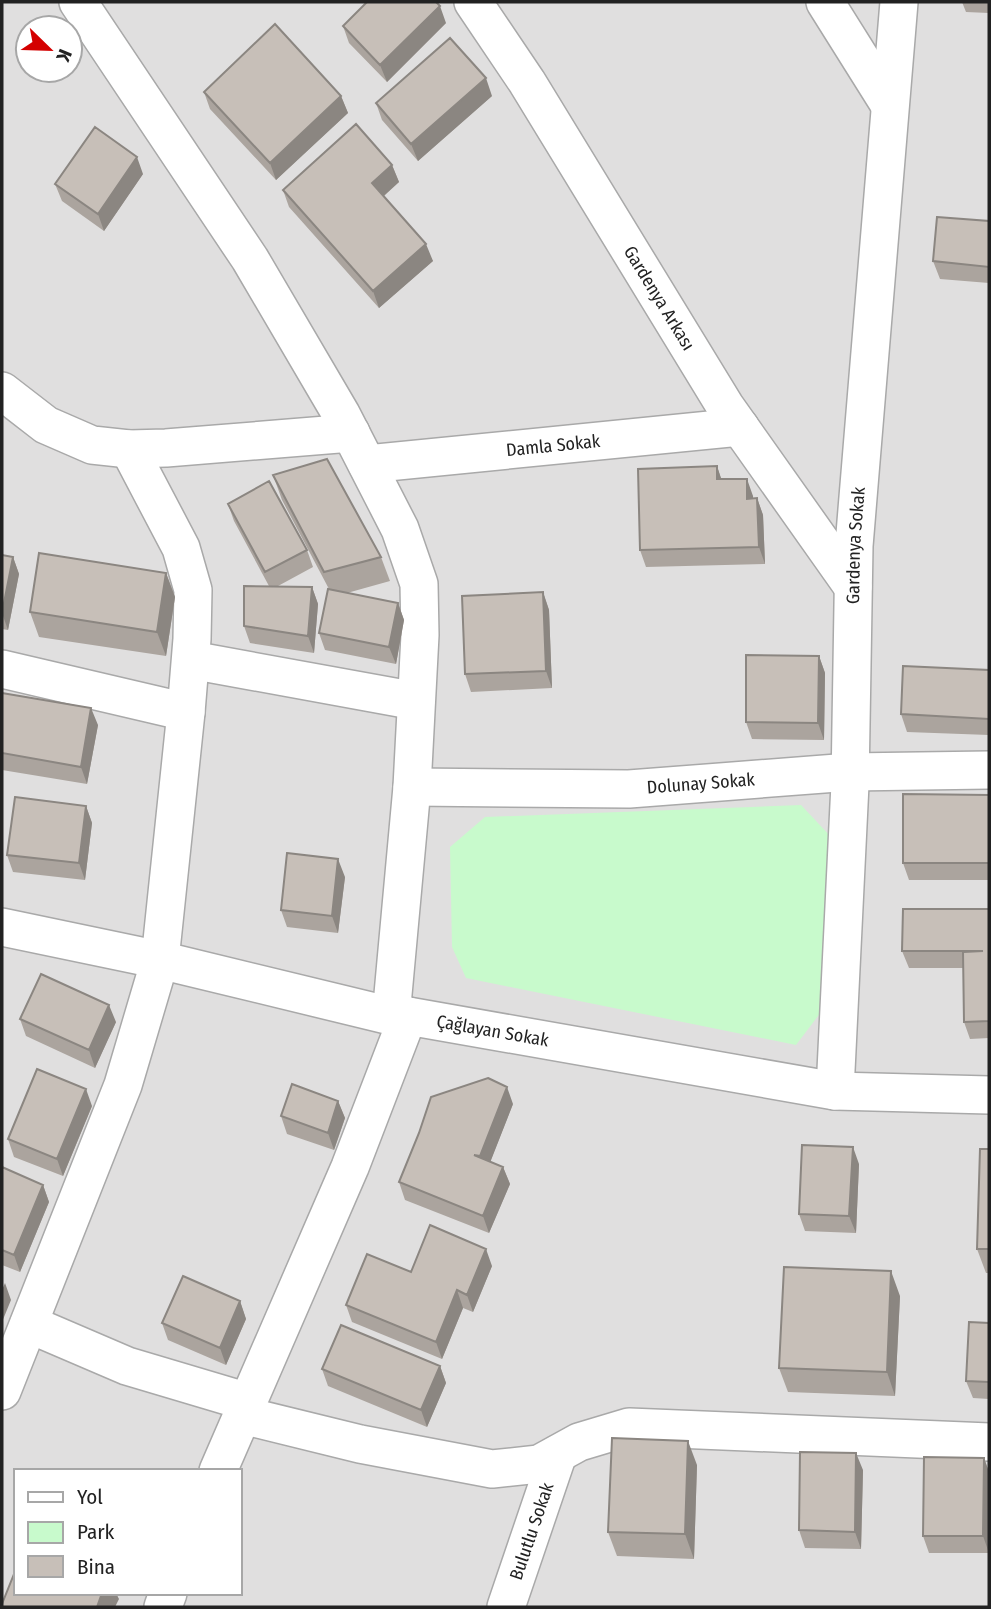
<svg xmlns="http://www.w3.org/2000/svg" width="991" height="1609" viewBox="0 0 991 1609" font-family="'Fira Sans Condensed',sans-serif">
	<rect width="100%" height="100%" fill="#f2efe9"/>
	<path fill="#e0dfdf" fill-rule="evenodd" d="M2,2H989V1607H2ZM28,28H70V70H28ZM16,1471H240V1593H16Z"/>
	<path fill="#c8facc" d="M801,805L833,839L831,999L796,1045L466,978L452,947L450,847L485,817Z"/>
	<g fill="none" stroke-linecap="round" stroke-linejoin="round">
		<g stroke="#a9a9a9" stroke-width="40">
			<g id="minor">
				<path d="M78,2L250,259L341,414L400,529L419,584L420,635L412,787L391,1016"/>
				<path id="s1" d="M473,2L527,82L725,406L853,587"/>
				<path d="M825,2L889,104"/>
				<path d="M2,391L46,425L92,445L129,449L166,448L351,433"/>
				<path id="s2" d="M367,464L740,427"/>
				<path d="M191,660L416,701"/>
				<path d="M2,669L186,712"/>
				<path id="s3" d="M412,787L629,789L850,772L989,770"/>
				<path id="s4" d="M2,927L160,960L391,1016H408L835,1091L989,1095"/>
				<path id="s5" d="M835,1091L850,784L854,546L899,2"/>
				<path d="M29,1324L127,1366L248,1402"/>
				<path d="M2,1391L123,1085L160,960L186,712L192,639L193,590L181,548L129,449"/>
				<path d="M242,1415L360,1444L492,1469L539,1464L579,1442L629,1427L989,1442"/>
				<path d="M218,1471L350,1167L408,1016"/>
				<path d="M163,1607L168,1593"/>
				<path id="s6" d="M506,1607L558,1454"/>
			</g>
		</g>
		<use href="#minor" stroke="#fff" stroke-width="37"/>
	</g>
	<path fill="#aba49e" d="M962,2H989V13L966,12Z
		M446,23L387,82L349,43L343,26Z
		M204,92L341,96L348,113L276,180L210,109Z
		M492,96L418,161L382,120L376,103Z
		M392,165L399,182L384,196L433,261L379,308L289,207L283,190Z
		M143,174L104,231L62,201L55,184Z
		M989,221V283L940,279L933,261Z
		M717,466L721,479L753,496V499L757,498L763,515L765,564L646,567L640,550Z
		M273,475L381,557L390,581L347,593L398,603L404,620L396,664L325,650L319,633L329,589L282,500Z
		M228,504L307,550L313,567L278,586L312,587L318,604L314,653L250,643L244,626L269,586L234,521Z
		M2,555L13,557L19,574L8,630L2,629Z
		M166,573L175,597L166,656L39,637L30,612Z
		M543,592L549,610L552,688L471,692L465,674Z
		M819,656L825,673L824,740L752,739L746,722Z
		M989,670V735L907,732L901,714Z
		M2,693L98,725L87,784L2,770Z
		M989,795V880H909L903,863Z
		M86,806L92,823L85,880L13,872L7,855Z
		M345,877L338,933L287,927L281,910Z
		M989,909V1038L970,1039L964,1022V968H909L902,951Z
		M20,1019L116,1022L95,1068L26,1036Z
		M338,1101L345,1118L334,1150L287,1134L281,1116Z
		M513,1104L490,1162L503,1167L510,1184L489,1233L405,1200L399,1182Z
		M92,1106L63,1176L14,1157L8,1139Z
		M989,1149V1273H986L977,1249Z
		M859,1164L856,1233L805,1231L799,1214Z
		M2,1167L43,1185L49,1202L20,1272L2,1265Z
		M492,1266L473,1312L463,1308L442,1359L352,1322L346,1305L411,1272Z
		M900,1296L895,1396L788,1392L779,1368Z
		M240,1301L246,1319L226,1365L168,1340L162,1323Z
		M989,1323V1399L973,1398L966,1381Z
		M440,1366L446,1383L427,1427L328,1386L322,1369Z
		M984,1458L989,1472V1553H929L923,1536Z
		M697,1465L694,1559L617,1556L608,1532Z
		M863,1470L861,1549L805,1548L799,1530Z"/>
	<path fill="#8b8681" d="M440,6L446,23L387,82L380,65Z
		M486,78L492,96L418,161L411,144Z
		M341,96L348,113L276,180L270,163Z
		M137,157L143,174L104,231L98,214Z
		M392,165L399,182L379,200L372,183Z
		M426,244L433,261L379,308L373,291Z
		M717,466L723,484L717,479Z
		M747,479L753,496L754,516L747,499Z
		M757,498L763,515L765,564L759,547Z
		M13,557L19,574L8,630L2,613Z
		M166,573L175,597L166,656L157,632Z
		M312,587L318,604L314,653L308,636Z
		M543,592L549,610L552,688L546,671Z
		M398,603L404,620L396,664L389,647Z
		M819,656L825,673L824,740L818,723Z
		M91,708L98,725L87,784L81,767Z
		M86,806L92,823L85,880L79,863Z
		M338,859L345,877L338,933L332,916Z
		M109,1005L116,1022L95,1068L89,1050Z
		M507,1087L513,1104L486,1173L480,1156Z
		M86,1089L92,1106L63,1176L57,1159Z
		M338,1101L345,1118L334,1150L328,1133Z
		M853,1147L859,1164L856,1233L849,1216Z
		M503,1167L510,1184L489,1233L483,1216Z
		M43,1185L49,1202L20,1272L14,1255Z
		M486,1249L492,1266L473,1312L467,1295Z
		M891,1271L900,1296L895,1396L887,1372Z
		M5,1283L11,1300L2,1322V1290Z
		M457,1290L463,1308L442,1359L436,1342Z
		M240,1301L246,1319L226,1365L220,1348Z
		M440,1366L446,1383L427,1427L421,1410Z
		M688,1441L697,1465L694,1559L685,1534Z
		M856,1453L863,1470L861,1549L855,1532Z
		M984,1458L989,1472V1553L983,1536Z
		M102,1593H116L119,1599L115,1607H97Z"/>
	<path fill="#c7bfb8" stroke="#8b8681" stroke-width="2" d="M367,2H436L440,6L380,65L343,26Z
		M275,24L341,96L270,163L204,92Z
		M450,38L486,78L411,144L376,103Z
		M356,124L392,165L372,183L426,244L373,291L283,190Z
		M95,127L137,157L98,214L55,184Z
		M937,217L989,221V267L933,261Z
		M327,459L381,557L324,572L273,475Z
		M717,466V479H747V499L757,498L759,547L640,550L638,469Z
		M269,481L307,550L265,572L228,504Z
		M39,553L166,573L157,632L30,612Z
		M2,555L13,557L2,613Z
		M244,586L312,587L308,636L244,626Z
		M328,589L398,603L389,647L319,633Z
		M543,592L546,671L465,674L462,596Z
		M746,655L819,656L818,723L746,722Z
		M903,666L989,670V719L901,714Z
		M2,693L91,708L81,767L2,753Z
		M903,794L989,795V863H903Z
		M15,797L86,806L79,863L7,855Z
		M287,853L338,859L332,916L281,910Z
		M903,909H989V1021L964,1022L963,952L983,951H902Z
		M41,974L109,1005L89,1050L20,1019Z
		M37,1069L86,1089L57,1159L8,1139Z
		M488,1078L507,1087L480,1156L474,1155L503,1167L483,1216L399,1182L419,1133L431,1097Z
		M292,1084L338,1101L328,1133L281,1116Z
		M802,1145L853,1147L849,1216L799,1214Z
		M980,1149H989V1249H977Z
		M2,1167L43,1185L14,1255L2,1250Z
		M430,1225L486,1249L467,1295L457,1290L436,1342L346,1305L367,1254L411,1272Z
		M784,1267L891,1271L887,1372L779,1368Z
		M183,1276L240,1301L220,1348L162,1323Z
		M969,1322L989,1323V1382L966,1381Z
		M341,1325L440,1366L421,1410L322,1369Z
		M612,1438L688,1441L685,1534L608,1532Z
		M800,1452L856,1453L855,1532L799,1530Z
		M924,1457L984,1458L983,1536H923Z
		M16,1569V1593H102L97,1607H2V1604Z"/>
	<g text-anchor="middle" stroke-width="6" stroke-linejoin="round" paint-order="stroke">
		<g font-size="18" fill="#222" stroke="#fff">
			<text dy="6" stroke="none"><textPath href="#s1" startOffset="350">Gardenya Arkası</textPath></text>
			<text dy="6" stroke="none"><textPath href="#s2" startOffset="187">Damla Sokak</textPath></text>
			<text dy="6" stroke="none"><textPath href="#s5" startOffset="546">Gardenya Sokak</textPath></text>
			<text dy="6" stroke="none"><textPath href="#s3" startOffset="289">Dolunay Sokak</textPath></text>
			<text dy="6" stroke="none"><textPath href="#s4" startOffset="502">Çağlayan Sokak</textPath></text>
			<text dy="6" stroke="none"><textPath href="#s6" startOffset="80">Bulutlu Sokak</textPath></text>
		</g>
	</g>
	<rect width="991" height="1609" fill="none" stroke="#222222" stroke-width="7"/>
	<rect x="14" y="1469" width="228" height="126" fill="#ffffff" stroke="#a7a7a7" stroke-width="2"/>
	<rect x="28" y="1492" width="35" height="10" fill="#ffffff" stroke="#a7a7a7" stroke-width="2"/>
	<text x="77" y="1504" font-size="21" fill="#222222">Yol</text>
	<rect x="28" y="1522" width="35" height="21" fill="#c8facc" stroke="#a7a7a7" stroke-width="2"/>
	<text x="77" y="1539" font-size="21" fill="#222222">Park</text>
	<rect x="28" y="1556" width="35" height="21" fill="#c7bfb8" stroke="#a7a7a7" stroke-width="2"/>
	<text x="77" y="1574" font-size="21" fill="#222222">Bina</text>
	<g transform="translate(49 49) rotate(113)"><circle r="33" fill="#ffffff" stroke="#a7a7a7" stroke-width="2"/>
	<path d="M0-5L12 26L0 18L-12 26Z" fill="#d40000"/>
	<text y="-10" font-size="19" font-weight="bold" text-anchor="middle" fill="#222222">K</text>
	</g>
</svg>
